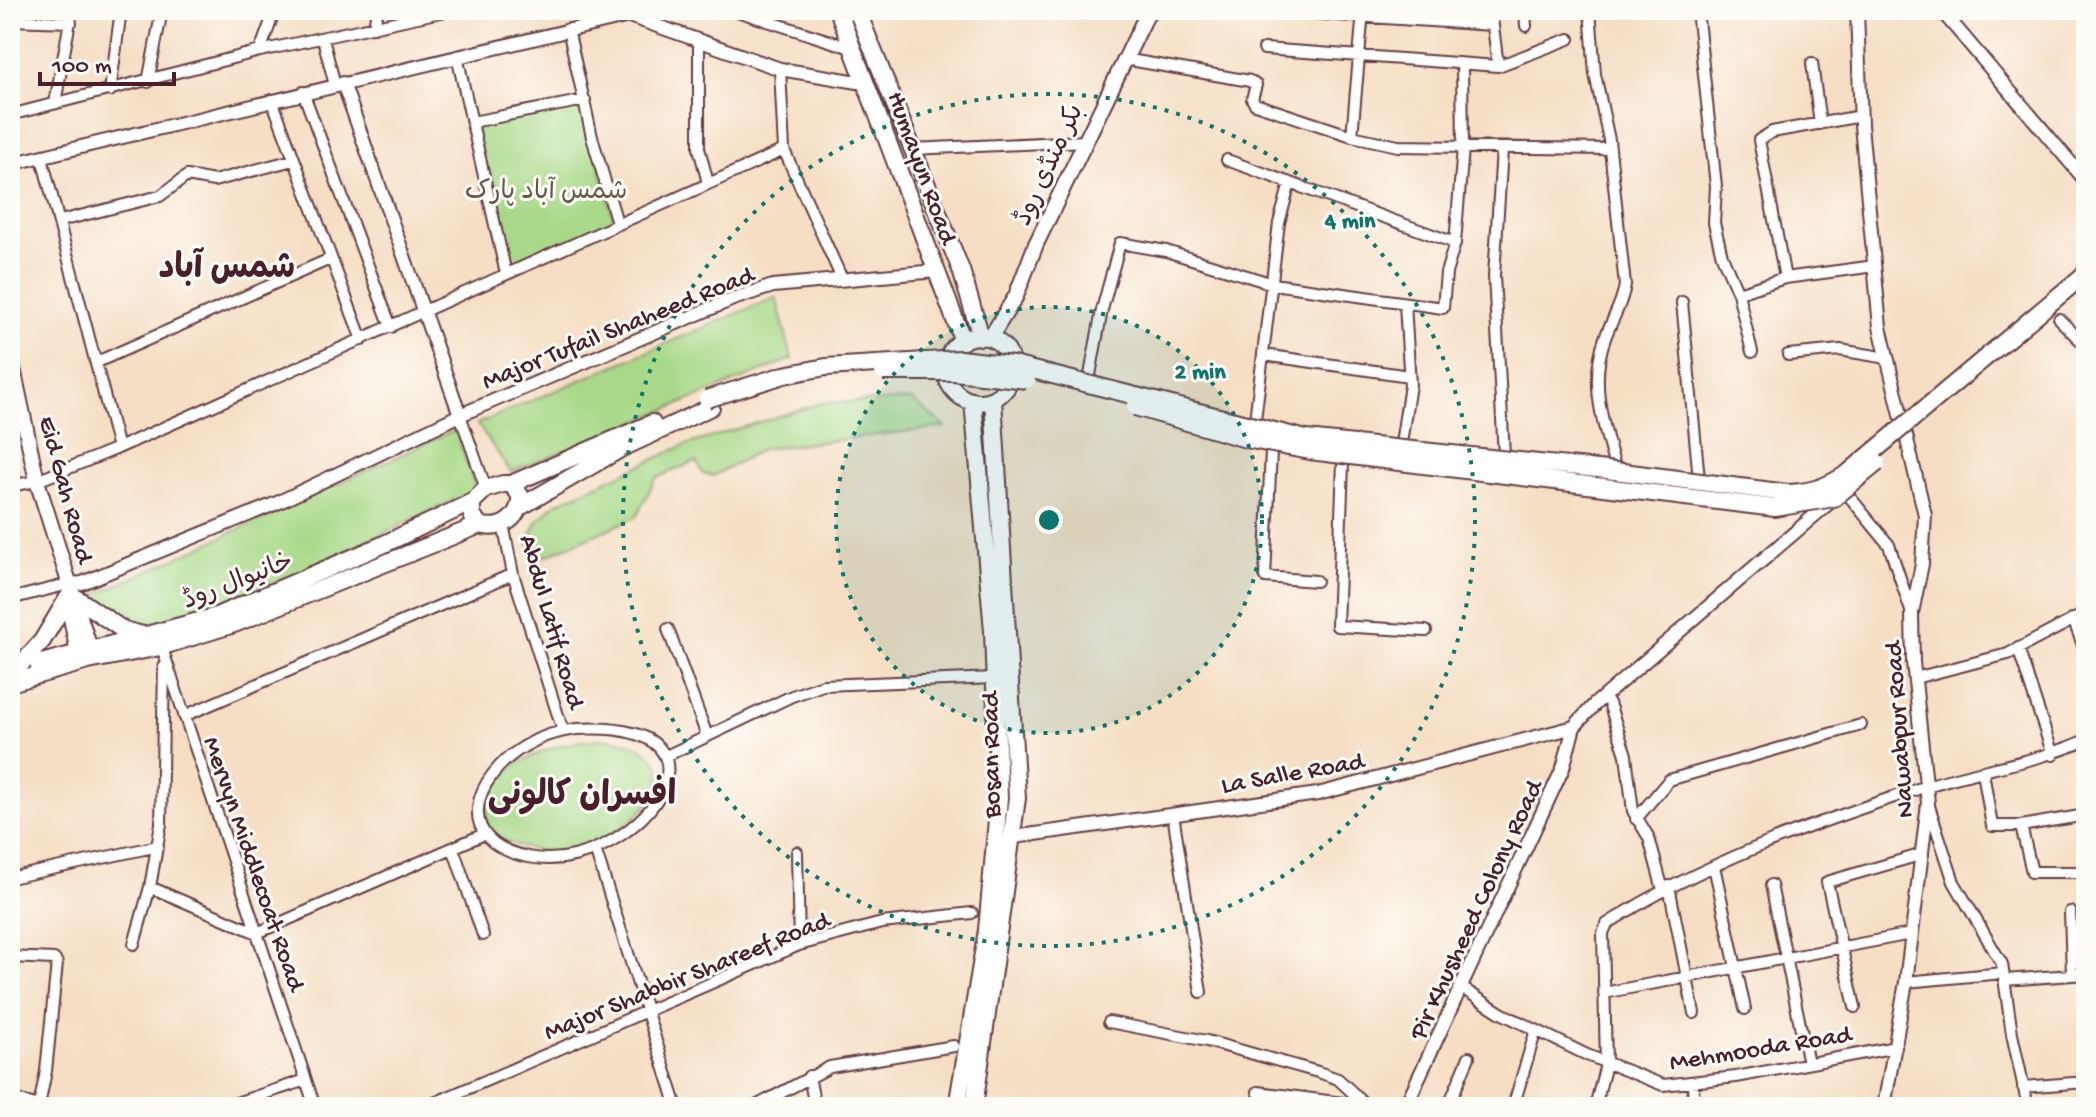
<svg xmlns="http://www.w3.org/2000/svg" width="2096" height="1117" viewBox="0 0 2096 1117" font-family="'Gochi Hand','Playpen Sans Arabic',sans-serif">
	<rect width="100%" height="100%" fill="#fdfcf7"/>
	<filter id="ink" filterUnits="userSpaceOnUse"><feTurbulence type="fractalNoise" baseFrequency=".0125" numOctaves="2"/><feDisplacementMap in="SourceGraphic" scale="16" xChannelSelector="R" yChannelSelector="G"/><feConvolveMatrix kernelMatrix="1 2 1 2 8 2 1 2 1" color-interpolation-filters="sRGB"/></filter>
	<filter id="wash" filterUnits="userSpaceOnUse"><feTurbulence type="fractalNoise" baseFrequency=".006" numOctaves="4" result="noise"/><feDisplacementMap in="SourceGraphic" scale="32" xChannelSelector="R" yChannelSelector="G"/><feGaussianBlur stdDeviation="1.8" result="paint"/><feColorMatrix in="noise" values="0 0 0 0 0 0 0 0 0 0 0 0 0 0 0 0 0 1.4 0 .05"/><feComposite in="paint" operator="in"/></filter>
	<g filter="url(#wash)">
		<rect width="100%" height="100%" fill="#f5dec3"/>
		<path fill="#a8d988" stroke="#797c5a" stroke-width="2" d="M583,103L615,223L507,272L475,124Z
			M776,297L792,359L511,472L477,424Z
			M912,400L946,427L762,449L713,476L703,474L696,461L656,478L636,517L534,561L528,541L537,522L555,504L683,446L821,403Z
			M455,430L476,490L288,578L134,635L89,598Z
			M607,739C619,741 633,742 643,749C698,786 607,844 572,850C543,855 514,847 489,832C468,768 559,739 607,739Z"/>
	</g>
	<g filter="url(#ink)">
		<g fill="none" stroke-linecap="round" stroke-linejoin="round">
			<g stroke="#643c42" stroke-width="14">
				<path id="minor" d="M734,10L845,46
					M1261,10L1492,25
					M1491,10L1498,66
					M1525,10L1526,26
					M1590,10L1595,74L1609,140L1625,285C1622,305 1612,319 1605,338C1589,382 1603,424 1615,467
					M1697,10L1716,186L1714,223L1722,256L1738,293L1752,352
					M10,20L71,22
					M374,27L377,10
					M568,29L592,137L617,223
					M323,39L335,85
					M699,40V148L708,183
					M1264,49L1498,66L1569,39
					M260,51L275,10
					M457,56L506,274
					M1124,59L1250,81L1256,85L1252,99L1255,104L1352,136L1398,146L1610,149
					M1812,63L1820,124
					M780,69L784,150L842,279
					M148,82L162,10
					M110,91L121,10
					M303,92L391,327
					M272,100L362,340
					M55,103L72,10
					M10,115L260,51L450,10
					M472,122L585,100
					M1352,136L1363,11
					M912,149L1086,141
					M1502,149L1494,276L1504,455
					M42,158L118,448
					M1227,160L1455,243
					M60,221L160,196L187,176L214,181L293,160
					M1785,278L1759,140L1772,132L1861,116
					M1738,293L1785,278L1875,266
					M1682,302L1699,479
					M2059,319L2086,346
					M1264,355L1409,376
					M1788,355L1840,350L1887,358
					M97,362L330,259
					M1090,375L1102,310L1120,243L1166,251L1273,284L1443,308L1446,273L1455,243L1463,148L1462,64
					M460,415L486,489
					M1255,420L1279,223L1290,183
					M1401,443L1410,385L1405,304
					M1271,452L1265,577L1316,581
					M1343,463L1337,626L1426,631
					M10,486L37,481L118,448L784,150
					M1849,496L1889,545L1911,611
					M503,524L513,574L563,731
					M10,599L69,584
					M2073,619L2086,653
					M668,629L707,736
					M160,642L315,1107
					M2018,648L2053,755
					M1915,678L2008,654L2086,613
					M1609,703L1626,755L1633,811L1649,838L1663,890
					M184,716L513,574
					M577,729C755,719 633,878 528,857C451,841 473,777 525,746C541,736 559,731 577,729Z
					M666,756L792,696L823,685L995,678
					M1983,772L1992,826H2021L2086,815
					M1928,803L1954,882L2002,964L2012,1034L2028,1107
					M1173,814L1201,992
					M1636,819L1669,780L1861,725
					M2021,826L2032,872H2086
					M453,848L483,935
					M595,849L677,1107
					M797,852L799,945
					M1714,866L1745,1009
					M10,878L158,846
					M1771,885L1808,1063
					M1669,886L1694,1013
					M150,887L257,933L482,835
					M2070,912L2072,973
					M134,944L150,887L161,824L164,667
					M10,957L54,959L57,963L46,1071L39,1106
					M2004,980L2086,974
					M1906,982L2003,973
					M1462,988L1501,1013L1587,1055L1663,1085L1736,1077L1896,1047
					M1604,993L1911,934
					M1855,1007L1827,882L1923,854
					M1109,1022L1207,1041L1318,1072L1338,1079L1367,1106
					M809,1076L815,1107
					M1693,1082L1694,1107
					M2023,1087L2086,1082
					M1258,1092L1366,1106
					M10,1098L43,1107
					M224,1107L306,1080
					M425,1107L799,945L882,923L972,913
					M754,1107L830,1067L954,1046
					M1448,1107L1469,1057
					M1513,1107L1536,1030
					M1595,1107L1606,1064L1603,933L1607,924C1704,861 1818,822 1927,786C1980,769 2035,763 2086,740"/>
			</g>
			<g stroke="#643c42" stroke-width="16">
				<path id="tertiary" d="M1857,10L1861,125L1880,327L1925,515L1922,564L1912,613L1913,662L1928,803L1906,982L1884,1107
					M1941,10L2086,181
					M10,164L629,16L780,69L858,82
					M460,415L733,299L773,286L936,271
					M69,584L82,583L277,503L460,415L343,83
					M1014,837L1318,794L1574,727
					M1405,1107L1563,768L1574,727L1595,704L1836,497"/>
			</g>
			<g stroke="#643c42" stroke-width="18">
				<path id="secondary" d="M990,338L1016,296L1036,244L1149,10
					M10,354L37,481L93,658
					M70,593L69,608L80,663"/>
			</g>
			<g stroke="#643c42" stroke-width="20">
				<path id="primary" d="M838,10L963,341
					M857,10L961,270L981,337
					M946 369a33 33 0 1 1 66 0a33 33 0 1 1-66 0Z
					M503,484H511L520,495C522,517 501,532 480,525L472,516V502L486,489Z
					M511,484L652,423
					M520,507L620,449L711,407
					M75,597L123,630L143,635
					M38,664L214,617L380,546L472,502
					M14,672L42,641L69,596
					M10,683L88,661L160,647L234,624L480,525
					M957,1107L987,930L999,798L993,631L973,401
					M974,1107L1017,798L993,399"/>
			</g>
			<use href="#minor" stroke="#fff" stroke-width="10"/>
			<use href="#tertiary" stroke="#fff" stroke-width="12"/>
			<use href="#secondary" stroke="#fff" stroke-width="14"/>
			<use href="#primary" stroke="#fff" stroke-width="16"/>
			<g stroke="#643c42" stroke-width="20" stroke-linecap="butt">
				<path id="primary-bridge" d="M883,372H954L1027,380
					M707,399L784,375L826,367L960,359L1013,365L1306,439L1607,470L1787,493C1812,492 1827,487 1848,473L2086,273
					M1135,407L1246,439L1310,451L1775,508L1834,498L1877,463"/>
			</g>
			<use href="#primary-bridge" stroke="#fff" stroke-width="16"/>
		</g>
	</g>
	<circle cx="1049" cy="520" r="213" fill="#0f766e" fill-opacity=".12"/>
	<g fill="none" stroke="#0f766e" stroke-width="4" stroke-dasharray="4 8">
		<circle cx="1049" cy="520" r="213"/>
		<circle cx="1049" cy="520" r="426"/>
	</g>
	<g text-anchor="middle" stroke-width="6" stroke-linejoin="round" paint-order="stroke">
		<g font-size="26" fill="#4a1f2b" stroke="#fdfcf7">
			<text transform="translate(1047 164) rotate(-65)" y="9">بکر منڈی روڈ</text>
			<text transform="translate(924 167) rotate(70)" y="9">Humayun Road</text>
			<text transform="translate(617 326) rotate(-22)" y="9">Major Tufail Shaheed Road</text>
			<text transform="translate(68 489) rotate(75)" y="9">Eid Gah Road</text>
			<text transform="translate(237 579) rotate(-21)" y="9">خانیوال روڈ</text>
			<text transform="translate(554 621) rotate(74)" y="9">Abdul Latif Road</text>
			<text transform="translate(1897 730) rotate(-94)" y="9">Nawabpur Road</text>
			<text transform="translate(989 755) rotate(-91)" y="9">Bosan Road</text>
			<text transform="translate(1292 771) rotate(-10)" y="9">La Salle Road</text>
			<text transform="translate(256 863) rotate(71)" y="9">Mervyn Middlecoat Road</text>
			<text transform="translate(1474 909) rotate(-65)" y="9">Pir Khusheed Colony Road</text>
			<text transform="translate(686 974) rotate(-22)" y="9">Major Shabbir Shareef Road</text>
			<text transform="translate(1760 1046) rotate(-9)" y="9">Mehmooda Road</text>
		</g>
		<g font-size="26" fill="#665747" stroke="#fdfcf7">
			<text x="546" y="198">شمس آباد پارک</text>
		</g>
		<g font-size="34" font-weight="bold" fill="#4a1f2b" stroke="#fdfcf7">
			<text x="227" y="277">شمس آباد</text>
			<text x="582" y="804">افسران کالونی</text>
		</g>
	</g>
	<circle cx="1049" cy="520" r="12" fill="#0f766e" stroke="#fdfcf7" stroke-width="4"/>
	<g font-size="24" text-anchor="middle" font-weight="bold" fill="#0f766e" stroke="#fdfcf7" stroke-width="6" stroke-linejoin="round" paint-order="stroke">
		<text x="1350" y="227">4 min</text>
		<text x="1200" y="378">2 min</text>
	</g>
	<rect width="2096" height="1117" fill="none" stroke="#fdfcf7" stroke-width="40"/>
	<path d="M40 72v12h134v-12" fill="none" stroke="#4a1f2b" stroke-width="4"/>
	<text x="52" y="72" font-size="24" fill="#4a1f2b" stroke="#fdfcf7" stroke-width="6" paint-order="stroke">100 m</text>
</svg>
